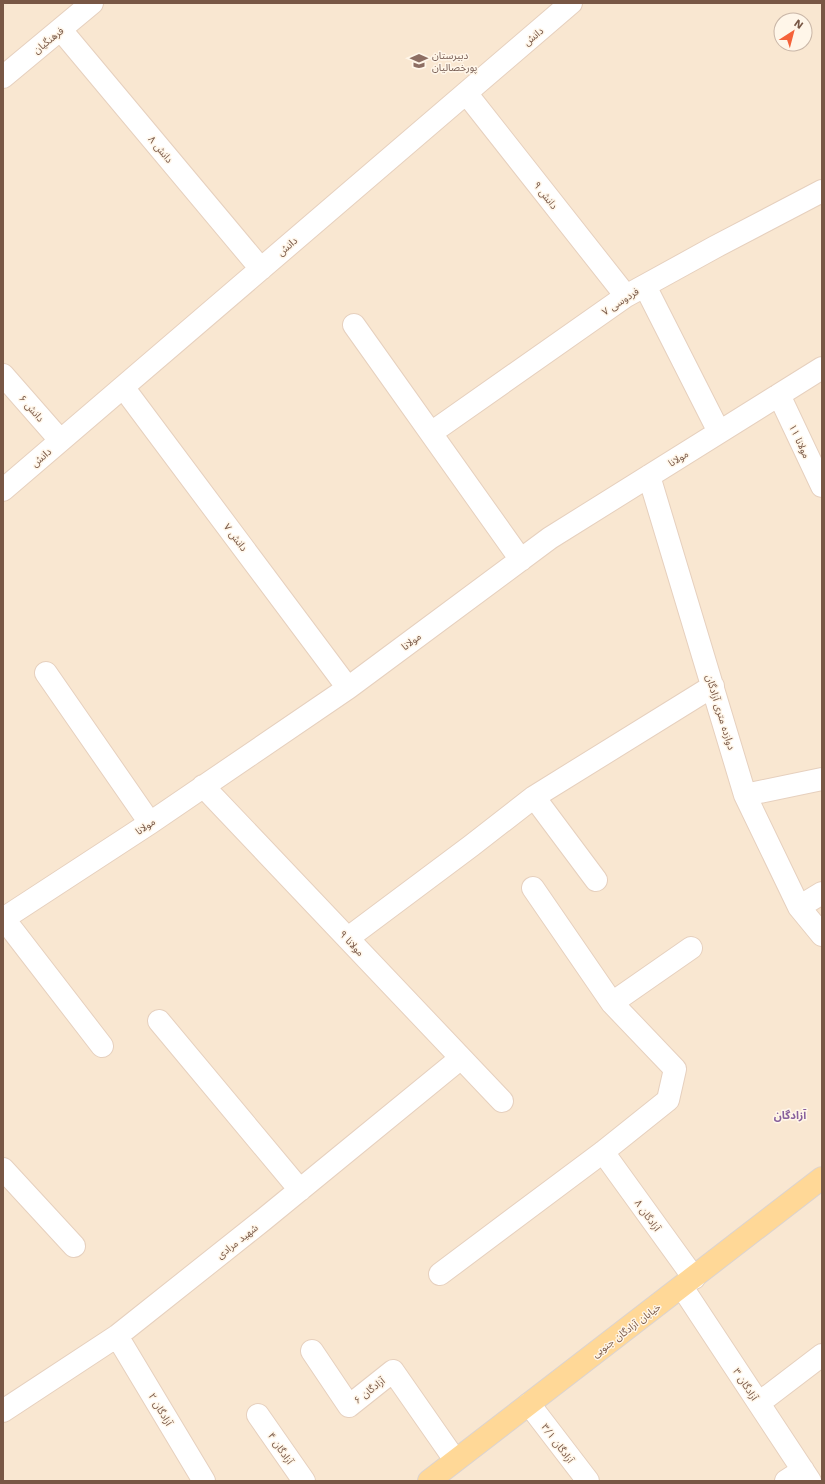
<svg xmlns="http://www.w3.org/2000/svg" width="825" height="1484" viewBox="0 0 825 1484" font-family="'Work Sans','Noto Sans Arabic',sans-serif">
	<rect width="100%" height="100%" fill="#fef3e1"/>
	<path fill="#f9e7d1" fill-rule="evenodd" d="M3,3H822V1481H3ZM781,20H805V44H781Z"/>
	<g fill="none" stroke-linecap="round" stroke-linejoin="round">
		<g stroke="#e6d0be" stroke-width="24">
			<path id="minor" d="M61,30L261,269
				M3,77L92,3
				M466,93L626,296
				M645,286L719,432
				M354,325L521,560
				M3,375L60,440
				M123,387L348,688
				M779,395L822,486
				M431,433L626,296L715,247L822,191
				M649,476L745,795L799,907L822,935
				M3,490L571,3
				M46,673L150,823
				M203,786L502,1101
				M745,795L822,779
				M534,797L713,686
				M799,907L822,893
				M3,919L150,823L348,688L550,538L822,368
				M4,919L102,1046
				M348,938L471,846L534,797L596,880
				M612,1003L691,948
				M159,1021L300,1190
				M603,1152L694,1278
				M3,1169L74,1246
				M440,1274L603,1152L668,1100L675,1069L612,1003L533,888
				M682,1287L810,1481
				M117,1336L204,1481
				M312,1351L349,1406L393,1371L455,1460
				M759,1403L822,1355
				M529,1404L588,1481
				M3,1411L117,1336L263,1220L461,1058
				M258,1415L304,1481
				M786,1481L803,1470"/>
		</g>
		<g stroke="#dcd3cf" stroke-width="24">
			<path id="major" d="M429,1481L822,1178"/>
		</g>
		<use href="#minor" stroke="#fff" stroke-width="22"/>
		<use href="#major" stroke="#ffd897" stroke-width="22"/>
	</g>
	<defs>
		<g id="school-bare" transform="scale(1.38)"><path d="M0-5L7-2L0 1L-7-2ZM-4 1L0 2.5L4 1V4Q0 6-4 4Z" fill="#8d6e63" stroke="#fff6e9" stroke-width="2.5" paint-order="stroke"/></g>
	</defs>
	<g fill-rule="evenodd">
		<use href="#school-bare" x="419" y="61"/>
	</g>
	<g text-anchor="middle" stroke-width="3" stroke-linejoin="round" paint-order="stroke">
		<g font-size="10" fill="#785745" stroke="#fff6e9">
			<text transform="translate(533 36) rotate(-40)" y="4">دانش</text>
			<text transform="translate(48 40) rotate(-39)" y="4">فرهنگیان</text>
			<text transform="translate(161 149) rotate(50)" y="4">دانش ۸</text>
			<text transform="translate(546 195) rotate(52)" y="4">دانش ۹</text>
			<text transform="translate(287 246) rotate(-41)" y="4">دانش</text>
			<text transform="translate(620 301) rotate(-33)" y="4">فردوسی ۷</text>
			<text transform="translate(32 408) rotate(49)" y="4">دانش ۶</text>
			<text transform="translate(800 441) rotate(65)" y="4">مولانا ۱۱</text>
			<text transform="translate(41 457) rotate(-41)" y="4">دانش</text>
			<text transform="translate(678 458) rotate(-32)" y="4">مولانا</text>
			<text transform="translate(236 537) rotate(53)" y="4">دانش ۷</text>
			<text transform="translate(411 641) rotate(-37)" y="4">مولانا</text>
			<text transform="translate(721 712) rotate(73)" y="4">دوازده متری آزادگان</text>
			<text transform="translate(145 826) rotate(-34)" y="4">مولانا</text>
			<text transform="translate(352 943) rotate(47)" y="4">مولانا ۹</text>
			<text transform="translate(648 1215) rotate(54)" y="4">آزادگان ۸</text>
			<text transform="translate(237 1241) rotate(-38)" y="4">شهید مرادی</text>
			<text transform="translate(626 1330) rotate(-37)" y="4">خیابان آزادگان جنوبی</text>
			<text transform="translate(746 1384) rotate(57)" y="4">آزادگان ۳</text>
			<text transform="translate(369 1390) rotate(-38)" y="4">آزادگان ۶</text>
			<text transform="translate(161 1409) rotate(59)" y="4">آزادگان ۲</text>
			<text transform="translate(558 1443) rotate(53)" y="4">آزادگان ۳/۱</text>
			<text transform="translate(281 1448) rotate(55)" y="4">آزادگان ۴</text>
		</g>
		<g font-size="10" fill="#785e54" stroke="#fff6e9" text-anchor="start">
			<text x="432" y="59">دبیرستان<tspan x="432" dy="12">پورخصالیان</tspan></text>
		</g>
		<g font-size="11" font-weight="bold" fill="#88609c" stroke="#fff6e9">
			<text x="790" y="1119">آزادگان</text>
		</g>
	</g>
	<rect width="825" height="1484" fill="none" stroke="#785745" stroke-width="8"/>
	<g transform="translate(793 32) rotate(36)"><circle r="19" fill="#fff6e9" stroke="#c9b6a7"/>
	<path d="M0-3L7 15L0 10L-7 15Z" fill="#f56239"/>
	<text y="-6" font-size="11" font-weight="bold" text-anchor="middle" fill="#785745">N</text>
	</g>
</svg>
